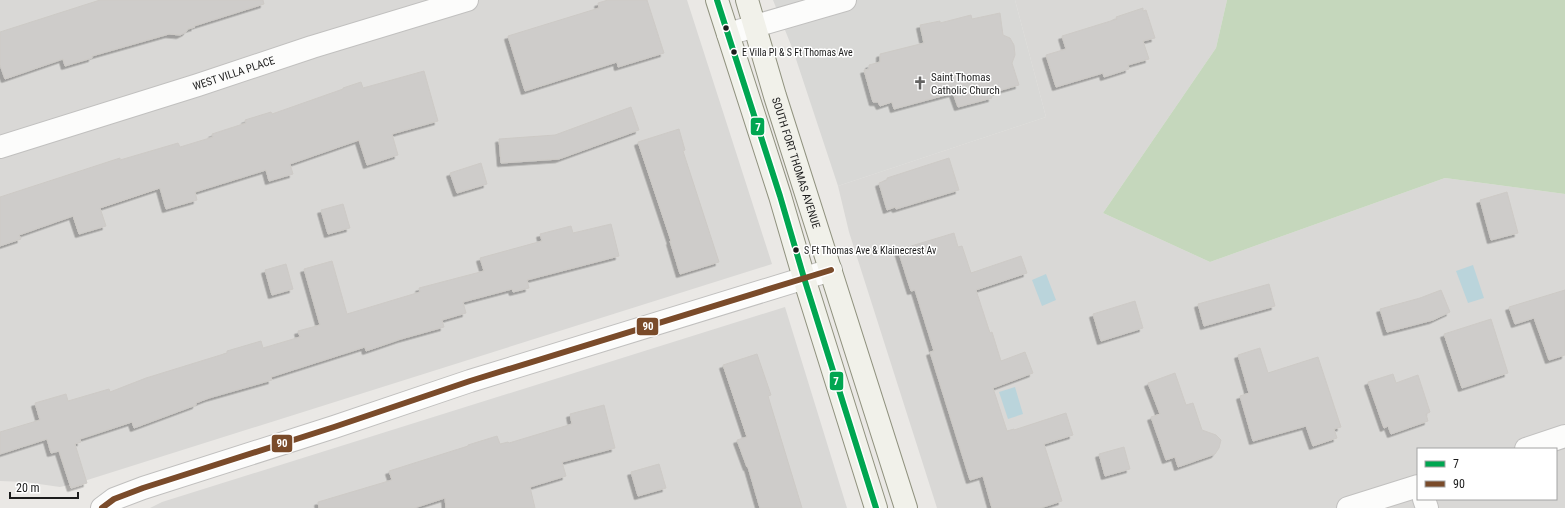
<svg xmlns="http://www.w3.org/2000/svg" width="1565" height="508" viewBox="0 0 1565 508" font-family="'Roboto Condensed',sans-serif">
	<defs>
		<filter id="shadow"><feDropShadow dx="-3.5" dy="3.5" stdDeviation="0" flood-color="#0004"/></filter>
	</defs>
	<rect width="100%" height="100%" fill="#eae8e5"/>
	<path fill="#d9d8d6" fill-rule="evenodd" d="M0,0H687L772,264L81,482L60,487L25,482L0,481Z
		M1015,0H1227L1216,48L1103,213L1210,262L1445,178L1565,194V508H937L849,232L838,186L1046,117ZM1418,449H1556V499H1418Z
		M785,307L847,508H150L162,502Z"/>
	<path fill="#d8d8d6" d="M773,0H1015L1046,117L838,186L793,50Z"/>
	<path fill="#c5d7bc" d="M1227,0H1565V194L1445,178L1210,262L1103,213L1216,48Z"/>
	<path fill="#bad4db" d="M1473,265L1484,298L1468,303L1456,271Z
		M1046,274L1056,300L1042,306L1032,280Z
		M1015,387L1023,414L1008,419L999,392Z"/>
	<path fill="#ceccca" stroke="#cdcac6" filter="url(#shadow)" d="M100,0H263L264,4L194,26L195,27L188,29L186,32L180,35L169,34L92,56V58L65,66L63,59L5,79L0,65V32Z
		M608,0H647L664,53L618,67L617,62L525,91L508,36L599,8L598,3Z
		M1143,8V11L1146,10L1155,38L1143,41L1149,59L1128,65L1129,69L1104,77L1103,73L1056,87L1046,55L1066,49L1062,36L1117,19L1116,17Z
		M1000,13L1003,35L1010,38L1014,45L1015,55L1012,63L1019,85L991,93L992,98L958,107L953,93L894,109L892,102L880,106L878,102H873L864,70L869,69V65L880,62V54L924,43L920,25L940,21V23L971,15L972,19Z
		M424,71L438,121L392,134L398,155L367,165L359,140L290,164L293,174L269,181L266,170L195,192L197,200L166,209L160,188L100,208L106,226L79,234L73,216L19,235L21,239L0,246V197L120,158V160L178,143L180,147L213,137L212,134L246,123L245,120L271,112L272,114L343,89V88L361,82L363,88Z
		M631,107L639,130L559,159L501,163L499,139L555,135Z
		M679,129L685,150L683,151L719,262L680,274L670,241H671L638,142Z
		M949,158L959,190L896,209L895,207L887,210L879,183L887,180V178Z
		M481,163L487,184L457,193L450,173Z
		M1507,192L1518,233L1491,240L1480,200Z
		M343,204L350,228L328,234L321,210Z
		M611,224L619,256L527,280L529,288L513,292L512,289L463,302L466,313L442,320L444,327L401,339L366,351L365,347L271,377L272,380L209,398L196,403V405L134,428L132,422L80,439L81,442L75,444L87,483L71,488L59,451L51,453L47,439L0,454V432L40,420L35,403L66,394L68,401L109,389L110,392L146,378L227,353V351L261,341L263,348L300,337L298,331L320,325L304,269L332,261L347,314L420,292L419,288L484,271L480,258L542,241L540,234L571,226L573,233Z
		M954,233L958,247L962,246L971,273L1021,256L1027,273L976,290L990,333L992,332L1001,361L1025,352L1033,373L993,388L1007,431L1014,429V430L1066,413L1073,435L1044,444L1062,501L1040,508H992L983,476L970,480L930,352L934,351L915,290L911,291L898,250Z
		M286,264L293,289L272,295L265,270Z
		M1269,284L1275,306L1204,326L1198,304Z
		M1441,290L1450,312L1433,320L1387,332L1380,309L1420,298Z
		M1565,290V355L1549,360L1534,318L1515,324L1509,307Z
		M1135,301L1143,328L1101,341L1093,314Z
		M1491,319L1508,373L1462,388L1444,334Z
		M1260,348L1268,373L1318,357L1341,427L1334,429L1337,438L1313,446L1306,426L1253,441L1240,396L1249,393L1238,355Z
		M757,354L771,395L768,396L802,508H760L748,467H747L737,440L747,437L723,365Z
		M1175,373L1186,405L1193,403L1202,430L1216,435L1221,440L1219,448L1215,454L1178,467L1175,457L1166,460L1151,417L1160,414L1148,383Z
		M1393,374L1396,383L1418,375L1430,412L1426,414L1428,421L1391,434L1388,426L1384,428L1368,382Z
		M604,405L615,448L562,462L566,476L530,487L535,508H446L445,498L414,508H319L318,502L392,480L389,471L468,446V445L497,436L500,444L508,442L509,443L572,424L570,414Z
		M1124,447L1130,469L1105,476L1099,454Z
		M659,464L666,488L638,496L631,472Z"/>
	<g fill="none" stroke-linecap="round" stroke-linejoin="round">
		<g stroke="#c1c0bf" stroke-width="24">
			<g id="street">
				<path d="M728,34L845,0"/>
				<path id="s1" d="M0,147L198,85L312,47L467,0"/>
				<path d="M1526,449L1565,436"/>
				<path d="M1424,499L1427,508"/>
				<path d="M102,508L114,499L143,488L334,427L470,381L831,270"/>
				<path d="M1348,508L1418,486"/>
			</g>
		</g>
		<g stroke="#90927f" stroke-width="24">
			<g id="secondary">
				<path d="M717,0L780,196L804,278L876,508"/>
				<path id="s2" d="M747,0L775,96L906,508"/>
			</g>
		</g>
		<use href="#street" stroke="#fcfcfb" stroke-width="22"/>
		<use href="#secondary" stroke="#f1f1ea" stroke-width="22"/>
		<g stroke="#fff" stroke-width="9">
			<path id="bus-1" d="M717,0L780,196L804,278L876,508"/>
		</g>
		<g stroke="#fff" stroke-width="9">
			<path id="bus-2" d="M102,508L114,499L143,488L334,427L470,381L831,270"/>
		</g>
		<use href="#bus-1" stroke="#00a651" stroke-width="6"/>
		<use href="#bus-2" stroke="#7a4b2a" stroke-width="6"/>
	</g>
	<defs>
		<g id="church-bare" transform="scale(1.08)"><path d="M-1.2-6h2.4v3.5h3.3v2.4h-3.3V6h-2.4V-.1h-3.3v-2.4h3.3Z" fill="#646362" stroke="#fff" stroke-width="2.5" paint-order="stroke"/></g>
	</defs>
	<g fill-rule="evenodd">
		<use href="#church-bare" x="920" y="83"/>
	</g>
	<g fill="#1c1c1c" stroke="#fff" stroke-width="1.5">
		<circle cx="726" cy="28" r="3.5"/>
		<circle cx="734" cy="52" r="3.5"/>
		<circle cx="796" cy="250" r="3.5"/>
	</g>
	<g text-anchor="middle" stroke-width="3" stroke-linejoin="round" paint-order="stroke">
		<g font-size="10" fill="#1c1c1c" stroke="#fff" text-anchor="start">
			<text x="742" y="56">E Villa Pl &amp; S Ft Thomas Ave</text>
			<text x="804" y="254">S Ft Thomas Ave &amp; Klainecrest Av</text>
		</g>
		<g font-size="11" fill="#1c1c1c" stroke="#fff">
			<text dy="4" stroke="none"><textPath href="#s1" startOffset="245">WEST VILLA PLACE</textPath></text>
			<text dy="4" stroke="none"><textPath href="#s2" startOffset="170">SOUTH FORT THOMAS AVENUE</textPath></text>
		</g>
		<g font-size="11" fill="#1c1c1c" stroke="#fff" text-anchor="start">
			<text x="931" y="81">Saint Thomas<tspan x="931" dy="13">Catholic Church</tspan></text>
		</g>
	</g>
	<g stroke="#fff" stroke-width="1.5">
		<rect x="750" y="117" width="15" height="19" rx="4" fill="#00a651"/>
		<rect x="636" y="317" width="23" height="19" rx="4" fill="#7a4b2a"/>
		<rect x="829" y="371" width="15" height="20" rx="4" fill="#00a651"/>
		<rect x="271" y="434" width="22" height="19" rx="4" fill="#7a4b2a"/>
	</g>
	<g font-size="11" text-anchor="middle" font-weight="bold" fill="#fff">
		<text x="758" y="131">7</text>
		<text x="648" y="330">90</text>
		<text x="836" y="385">7</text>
		<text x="282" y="447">90</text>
	</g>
	<rect x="1417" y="448" width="140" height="52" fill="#ffffff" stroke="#a4a4a4"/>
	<rect x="1425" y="461" width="20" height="6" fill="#00a651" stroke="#a4a4a4"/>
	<text x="1453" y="468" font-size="12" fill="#1c1c1c">7</text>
	<rect x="1425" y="481" width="20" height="6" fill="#7a4b2a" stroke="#a4a4a4"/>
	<text x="1453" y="488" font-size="12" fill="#1c1c1c">90</text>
	<path d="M10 492v6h68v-6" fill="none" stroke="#1c1c1c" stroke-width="2"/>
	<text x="16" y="492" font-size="12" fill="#1c1c1c" stroke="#ffffff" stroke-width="3" paint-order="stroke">20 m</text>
</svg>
